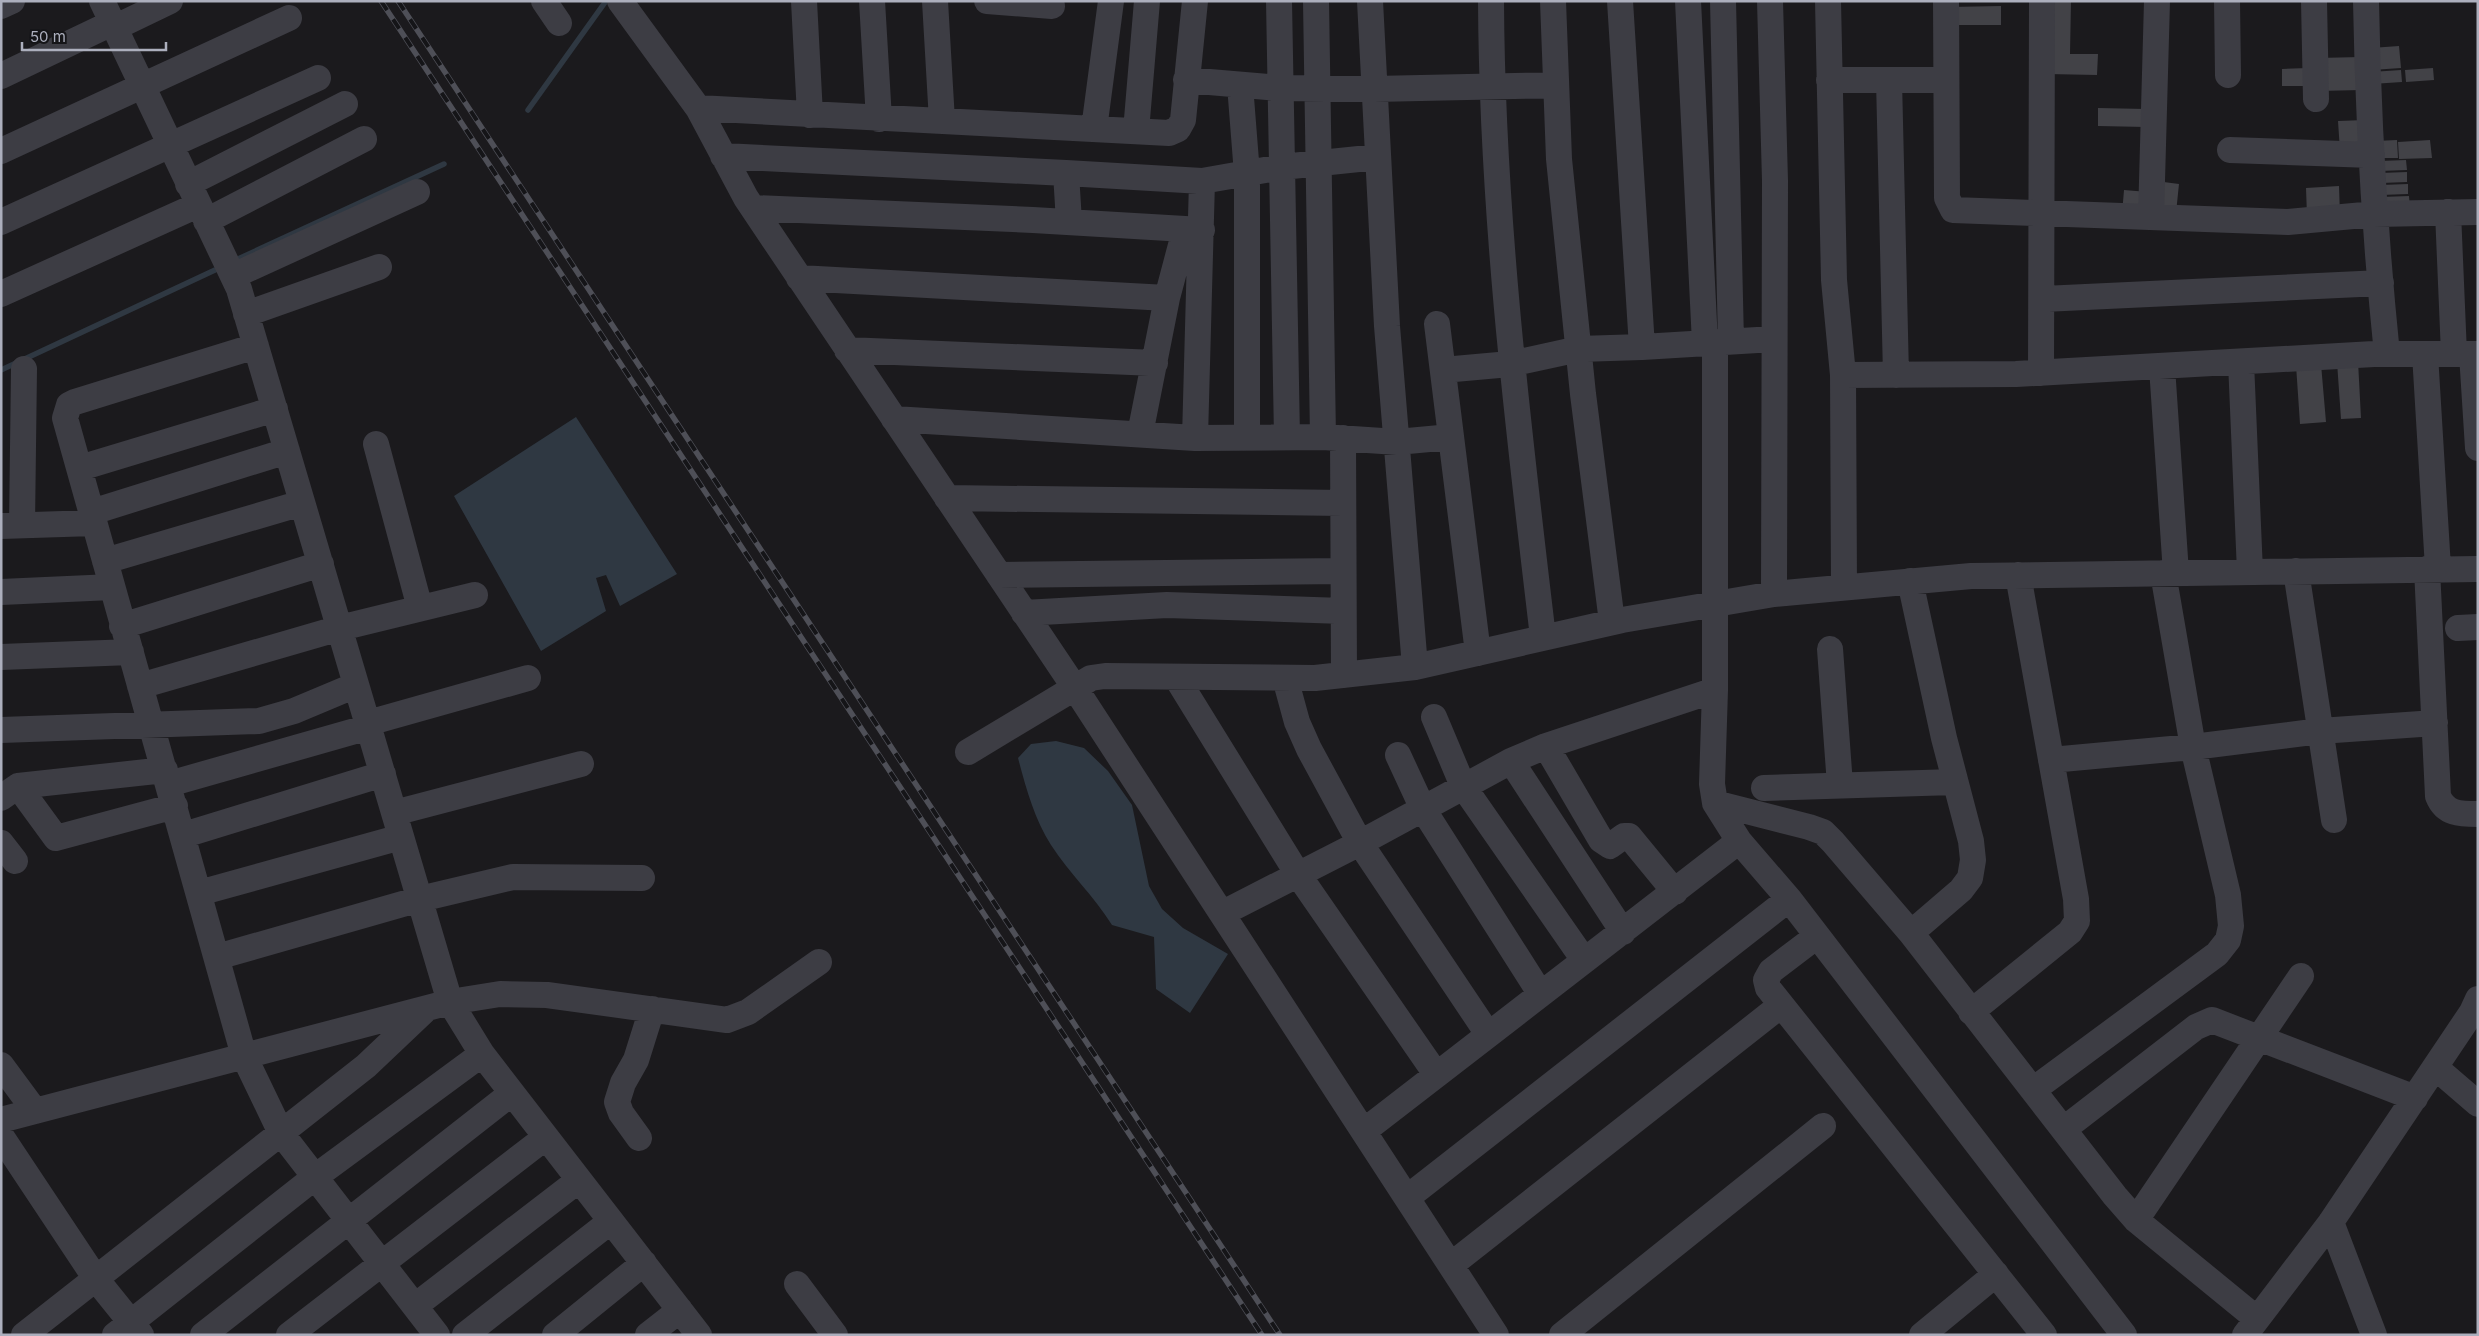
<svg xmlns="http://www.w3.org/2000/svg" width="2479" height="1336" viewBox="0 0 2479 1336" font-family="Inter,sans-serif">
	<rect width="100%" height="100%" fill="#1b1a1d"/>
	<path fill="#2f3842" d="M576,417L677,574L620,606L606,575L596,578L606,611L541,651L454,496Z
		M1056,741L1084,748L1108,771L1132,805L1149,886L1162,909L1183,928L1228,954L1190,1013L1156,989L1154,937L1112,925C1094,896 1069,873 1051,845C1034,818 1026,788 1018,758L1031,744Z"/>
	<g fill="none" stroke-linecap="round" stroke-linejoin="round">
		<path stroke="#2f3842" stroke-width="5.5" d="M528,110L606,1
			M238,259L444,164
			M1,370L215,270"/>
	</g>
	<path fill="#424247" d="M2049,1H2071L2070,54H2098L2097,75L2047,74Z
		M2001,6V25H1950L1949,7Z
		M2399,46L2401,68L2372,70L2371,48Z
		M2361,57L2362,90L2318,91L2317,58Z
		M2308,68V86H2282V69Z
		M2433,68L2434,80L2406,82L2405,70Z
		M2401,70L2402,82L2372,84L2371,72Z
		M2098,108L2146,109V127L2098,126Z
		M2365,120L2366,150L2340,151L2338,121Z
		M2397,140L2398,158H2377L2376,141Z
		M2430,140L2432,158L2399,159L2398,142Z
		M2406,160L2407,170L2380,171V161Z
		M2407,172V182L2381,183L2380,173Z
		M2156,181L2179,184L2176,213L2154,211Z
		M2408,184V194L2381,195V185Z
		M2339,186L2340,215L2307,216L2306,188Z
		M2124,190L2148,192L2146,215L2122,214Z
		M2409,196L2410,209L2381,210V197Z
		M2358,361L2361,418L2341,419L2337,362Z
		M2321,364L2326,422L2300,424L2296,365Z"/>
	<g fill="none" stroke-linecap="round" stroke-linejoin="round">
		<path stroke="#3d3d44" stroke-width="26" d="M102,1L239,289L450,1002L482,1054L699,1335
			M544,1L559,23
			M620,1L698,108L746,198L1075,688L1496,1335
			M804,1L810,115
			M872,1L879,119
			M935,1L942,121
			M987,1L1052,6
			M1279,1L1287,437
			M1316,1L1323,437
			M1370,1L1387,326L1415,667
			M1491,1C1492,214 1518,426 1543,637
			M1553,1L1559,159L1583,394L1612,622
			M1688,1L1705,343
			M1723,1L1731,341
			M1770,1L1775,181L1774,594
			M1828,1L1834,280L1843,375L1844,587
			M1946,1L1947,198L1953,210L2288,222L2375,214L2478,212
			M2227,1L2228,75
			M2314,1L2316,99
			M2366,1C2368,119 2375,237 2387,354
			M1,6L12,1
			M114,28L170,1
			M1,76L112,23
			M1186,80L1279,88L1374,89L1556,85
			M1829,80H1945
			M1889,80L1896,375
			M1240,85L1247,174V437
			M698,108L1169,133L1178,129L1183,120L1195,1
			M1094,129L1111,1
			M1136,131L1147,1
			M2230,150L2372,155
			M1,151L289,18
			M723,156L1066,173
			M188,184L345,104
			M753,208L1033,220L1202,230
			M2448,212L2454,354
			M2151,217L2157,1
			M206,221L364,139
			M1,222L318,78
			M1069,222L1066,173L1202,181
			M233,276L417,192
			M799,278L1167,298
			M1,294L198,205
			M2043,299L2381,283
			M246,314L379,267
			M1437,324L1478,653
			M1715,342V690L1712,784L1715,803L1739,841L1789,899L2124,1335
			M256,346L75,402L69,405L65,418L244,1056L281,1133L437,1335
			M1642,347L1774,339
			M847,350L1155,363
			M2425,354L2438,568
			M2472,354L2478,448
			M2241,362L2250,572
			M2162,367L2176,573
			M1443,370L1510,364L1579,349L1642,347L1620,1
			M2041,373L2042,1
			M1843,375L2016,374L2374,354H2478
			M894,419L1195,438L1323,437L1397,442L1451,437
			M1140,434L1167,298L1185,230
			M1195,438L1202,181L1282,167L1378,157
			M1343,438L1344,675
			M376,444L420,608
			M80,468L275,409
			M947,498L1343,503
			M92,512L287,451
			M22,525L24,369
			M1,526L94,523
			M105,561L302,503
			M2427,569L2438,796C2445,814 2460,814 2478,814
			M2296,571L2334,820
			M999,575L1343,571
			M1910,581L1944,738L1971,841L1973,860L1970,878L1961,890L1911,933
			M1,592L112,587
			M1024,613L1167,605L1343,611
			M122,626L321,564
			M2458,628L2478,627
			M1830,649L1840,785
			M1,657L131,652
			M1176,677L1297,873L1436,1074
			M1285,678L1297,722L1309,749L1360,843L1488,1034
			M140,686L340,628L475,595
			M1434,717L1463,786L1584,960
			M368,723L528,678
			M1,730L259,721L294,711L356,685
			M1546,746L1601,840L1610,846L1624,836H1629L1675,892
			M968,752L1091,678L1105,676L1315,678L1415,667L1622,620L1774,594L1971,576L2478,569
			M1398,755L1423,809L1540,993
			M2051,760L2193,747L2320,731L2435,723
			M1511,761L1623,932
			M169,784L369,727
			M18,786L56,838L175,806
			M1764,788L1954,782
			M1,798L18,786L165,770
			M1715,803L1809,827L1823,832L1833,842L1911,933L2115,1196L2136,1220L2257,1319
			M394,813L581,764
			M184,835L383,774
			M1,843L15,861
			M199,893L401,837
			M1223,913L1360,843L1511,761L1546,746L1715,690
			M1817,936L1771,971L1766,980L1768,988L2044,1335
			M217,957L420,899L513,877L642,878
			M1971,1012L2070,932L2077,921L2076,899L2018,575
			M1,1065L35,1111
			M2435,1067L2478,1104
			M2033,1090L2217,954L2228,940L2231,926L2228,895L2193,747L2163,573
			M1,1120L450,1002L500,994L547,995L727,1020L748,1012L819,962
			M2064,1129L2196,1027L2212,1020L2415,1098
			M1364,1131L1739,841
			M1,1136L96,1279L141,1335
			M639,1138L621,1113L617,1102L623,1083L636,1060L652,1009
			M1408,1197L1789,899
			M2136,1220L2301,976
			M2331,1222L2374,1335
			M1451,1265L1780,1006
			M797,1284L835,1335
			M415,1306L579,1180
			M24,1335L366,1066L424,1011
			M115,1335L315,1177L482,1054
			M203,1335L512,1093
			M289,1335L546,1137
			M465,1335L611,1221
			M555,1335L644,1263
			M648,1335L680,1310
			M1562,1335L1823,1126
			M1922,1335L1996,1274
			M2245,1335L2331,1222L2472,1012L2478,999"/>
		<g stroke="#4e4f57" stroke-width="5.5">
			<path id="rail" d="M381,1L1262,1335
				M398,1L1280,1335"/>
		</g>
		<use href="#rail" stroke="#151518" stroke-width="4" stroke-dasharray="11" stroke-linecap="butt"/>
	</g>
	<rect width="2479" height="1336" fill="none" stroke="#acafbd" stroke-width="5"/>
	<path d="M22 42v8h144v-8" fill="none" stroke="#acafbd" stroke-width="2.5"/>
	<text x="30" y="42" font-size="15" fill="#acafbd" stroke="#151518" stroke-width="4" paint-order="stroke">50 m</text>
</svg>
